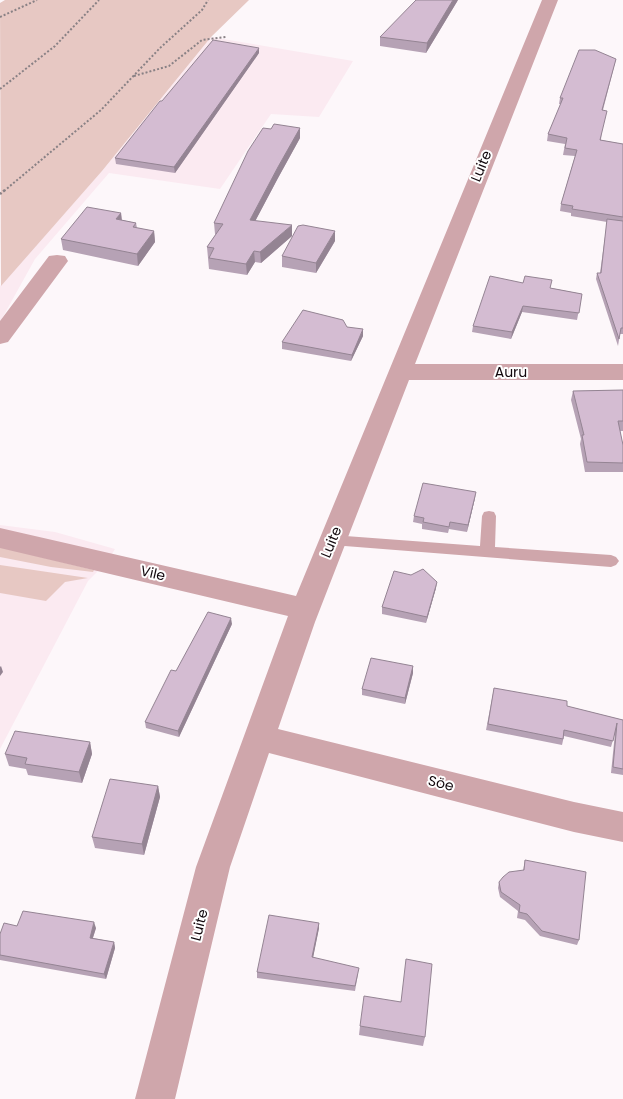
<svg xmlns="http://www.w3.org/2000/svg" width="623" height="1099" viewBox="0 0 623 1099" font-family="Poppins,sans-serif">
	<rect width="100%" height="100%" fill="#fdf7fa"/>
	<path fill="#fbeaf1" d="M211,37L353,61L319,117L271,114L220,189L109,173L35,259L0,322V286L102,171Z
		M0,525L55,532L115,549L107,562L88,581L0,749Z"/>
	<path fill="#e7c8c3" d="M5,0H249L211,37L102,171L1,286L0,3Z
		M0,547L94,570L93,572L51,567L0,557Z
		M0,565L88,578L65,582L46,601L0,593Z"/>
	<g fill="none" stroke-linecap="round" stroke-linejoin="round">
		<path stroke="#898185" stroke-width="2" stroke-dasharray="2 2" stroke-linecap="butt" d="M0,17L37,0
			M134,76L169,66L202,40L226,37
			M0,89L55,46L99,0
			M4,191L101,110L160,48L202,10L208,0"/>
		<path stroke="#898185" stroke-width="2.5" stroke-dasharray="2 2" stroke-linecap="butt" d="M0,194L5,190"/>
		<path fill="#cfa6ab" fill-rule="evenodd" d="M489,511L494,512L496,516L495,547L611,555L616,557L619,561L616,565L611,567L332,545L327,544L325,540L327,536L332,535L480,546L482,516L484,512Z"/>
		<path fill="#cfa6ab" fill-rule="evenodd" d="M542,0H558L415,364H623V380H409L315,622L278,729L574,802L623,812V842L574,832L269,753L230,867L175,1099H135L196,867L288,616L0,548V528L296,596Z
			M57,255L65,256L68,261L8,342L0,344V321L49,256Z"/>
	</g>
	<path fill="#b6a2b5" d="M458,0L426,53L380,46V37Z
		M259,53L175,173L116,164L115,158L162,101Z
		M616,59L603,110L601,140L623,144V334H620L618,346L596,279L597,273H600L607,222L571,216V213L560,211L561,204L575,156L563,155L565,144L547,141L548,134L561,104H559L560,98Z
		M300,128V138L278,178L255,221L292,236L261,263L255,262L247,275L209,269L207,247L216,234H215L214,223L271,129Z
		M121,213L122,220L136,223L137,228L154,231L155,242L138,266L63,250L61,239Z
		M335,241L316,273L282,267V256Z
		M551,288L582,294L577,320L522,312L511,339L472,332L473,326Z
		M347,327L363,336L351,361L282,349V342Z
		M623,390V431H620L623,445V472H585L580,444L581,439L571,400L573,391Z
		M475,498L467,532L449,529L448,533L422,529V524L413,522L414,516Z
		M436,588L426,623L382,614V607Z
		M232,624L179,737L146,728L145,722L176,671Z
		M413,666V673L405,704L362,695V689Z
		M494,688L623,720V775L611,773L615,733L611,747L564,736L562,745L486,730Z
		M90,742L92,754L82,783L28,775L26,769L9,766L5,754Z
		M158,786L160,797L144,855L95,848L92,837Z
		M525,860L579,940L577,945L540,936L525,920L517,918L518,911L500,897L498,888L499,882L523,871Z
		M319,923V928L313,957L358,974L355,991L257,978V972Z
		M17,926L96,928L93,938L114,942L115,948L106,979L0,960V934Z
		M360,1026L425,1037L423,1046L359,1035Z"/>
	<path fill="#948493" d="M453,0H458L426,53L427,43Z
		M259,48V53L175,173L174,167Z
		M300,128V138L278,178L250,231V220L278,167Z
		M121,213L122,225L116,219Z
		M292,225V236L261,263L260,252Z
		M154,231L155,242L138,266L137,254Z
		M335,231V241L316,273V263Z
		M254,251L255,262L247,275L246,264Z
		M523,306L522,312L511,339L512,332Z
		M363,329V336L351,361L352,355Z
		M476,492L475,498L467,532L468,525Z
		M437,582L436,588L426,623L427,617Z
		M231,618L232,624L179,737L178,731Z
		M1,666L3,672L0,676V667Z
		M413,666V673L405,704V698Z
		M90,742L92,754L82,783L79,772Z
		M158,786L160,797L144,855L142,844Z
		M94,922L96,928L91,943L90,938Z
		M319,923V928L312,963V957Z
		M114,942L115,948L106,979L104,974Z"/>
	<path fill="#d4bcd2" stroke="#948493" d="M416,0H453L427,43L380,37Z
		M213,40L259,48L174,167L115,158L160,101H162Z
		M579,50H595L616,59L602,110L607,111L600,140L623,144V217L572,209L573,206L561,204L577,150L565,148L567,138L548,134L563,98H560Z
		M274,124L300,128L278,167L250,220L292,225L260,252L254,251L246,264L209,258L214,248L207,247L223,224L214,223L248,151L263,128L271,129Z
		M87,207L121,213L116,219L136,223L133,227L154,231L137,254L61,239Z
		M607,219L623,221V328H621L619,339L597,273H601Z
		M303,225L335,231L316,263L282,256L298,226Z
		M490,276L523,283L525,276L552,280L550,288L582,294L579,313L523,306L512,332L473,326Z
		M303,310L343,320L347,327L363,329L352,355L282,342Z
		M623,390V421H618L623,445V463L587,462L582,435H584L573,391Z
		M423,483L476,492L468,525L450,522L449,527L423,522L424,518L414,516Z
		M423,569L437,582L427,617L382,607L394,571L411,575Z
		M208,612L231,618L178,731L145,722L171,670L176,671Z
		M371,658L413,666L405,698L362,689Z
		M494,688L567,701V706L623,720V769L613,767L617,723L613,741L564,730L563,739L488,724Z
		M15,731L90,742L79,772L25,764L27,758L5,754Z
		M110,779L158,786L142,844L92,837Z
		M525,860L586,872L579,940L542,931L527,914L519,912L520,905L501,892L499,882L503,877L509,872L524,870Z
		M23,911L94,922L90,938L114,942L104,974L0,955V934L4,923L17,926Z
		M269,915L319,923L312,957L359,968L355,986L257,972Z
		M406,959L432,964L425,1037L360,1026L364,996L401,1002Z"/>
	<g text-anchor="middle" stroke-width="4" stroke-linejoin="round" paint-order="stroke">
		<g font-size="14" fill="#12080d" stroke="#fff">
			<text transform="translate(481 166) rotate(-68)" y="5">Luite</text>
			<text x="511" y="377">Auru</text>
			<text transform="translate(331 542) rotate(-68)" y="5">Luite</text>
			<text transform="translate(153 573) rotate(13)" y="5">Vile</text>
			<text transform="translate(441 783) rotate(14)" y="5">Söe</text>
			<text transform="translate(199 925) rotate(-76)" y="5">Luite</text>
		</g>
	</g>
</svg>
